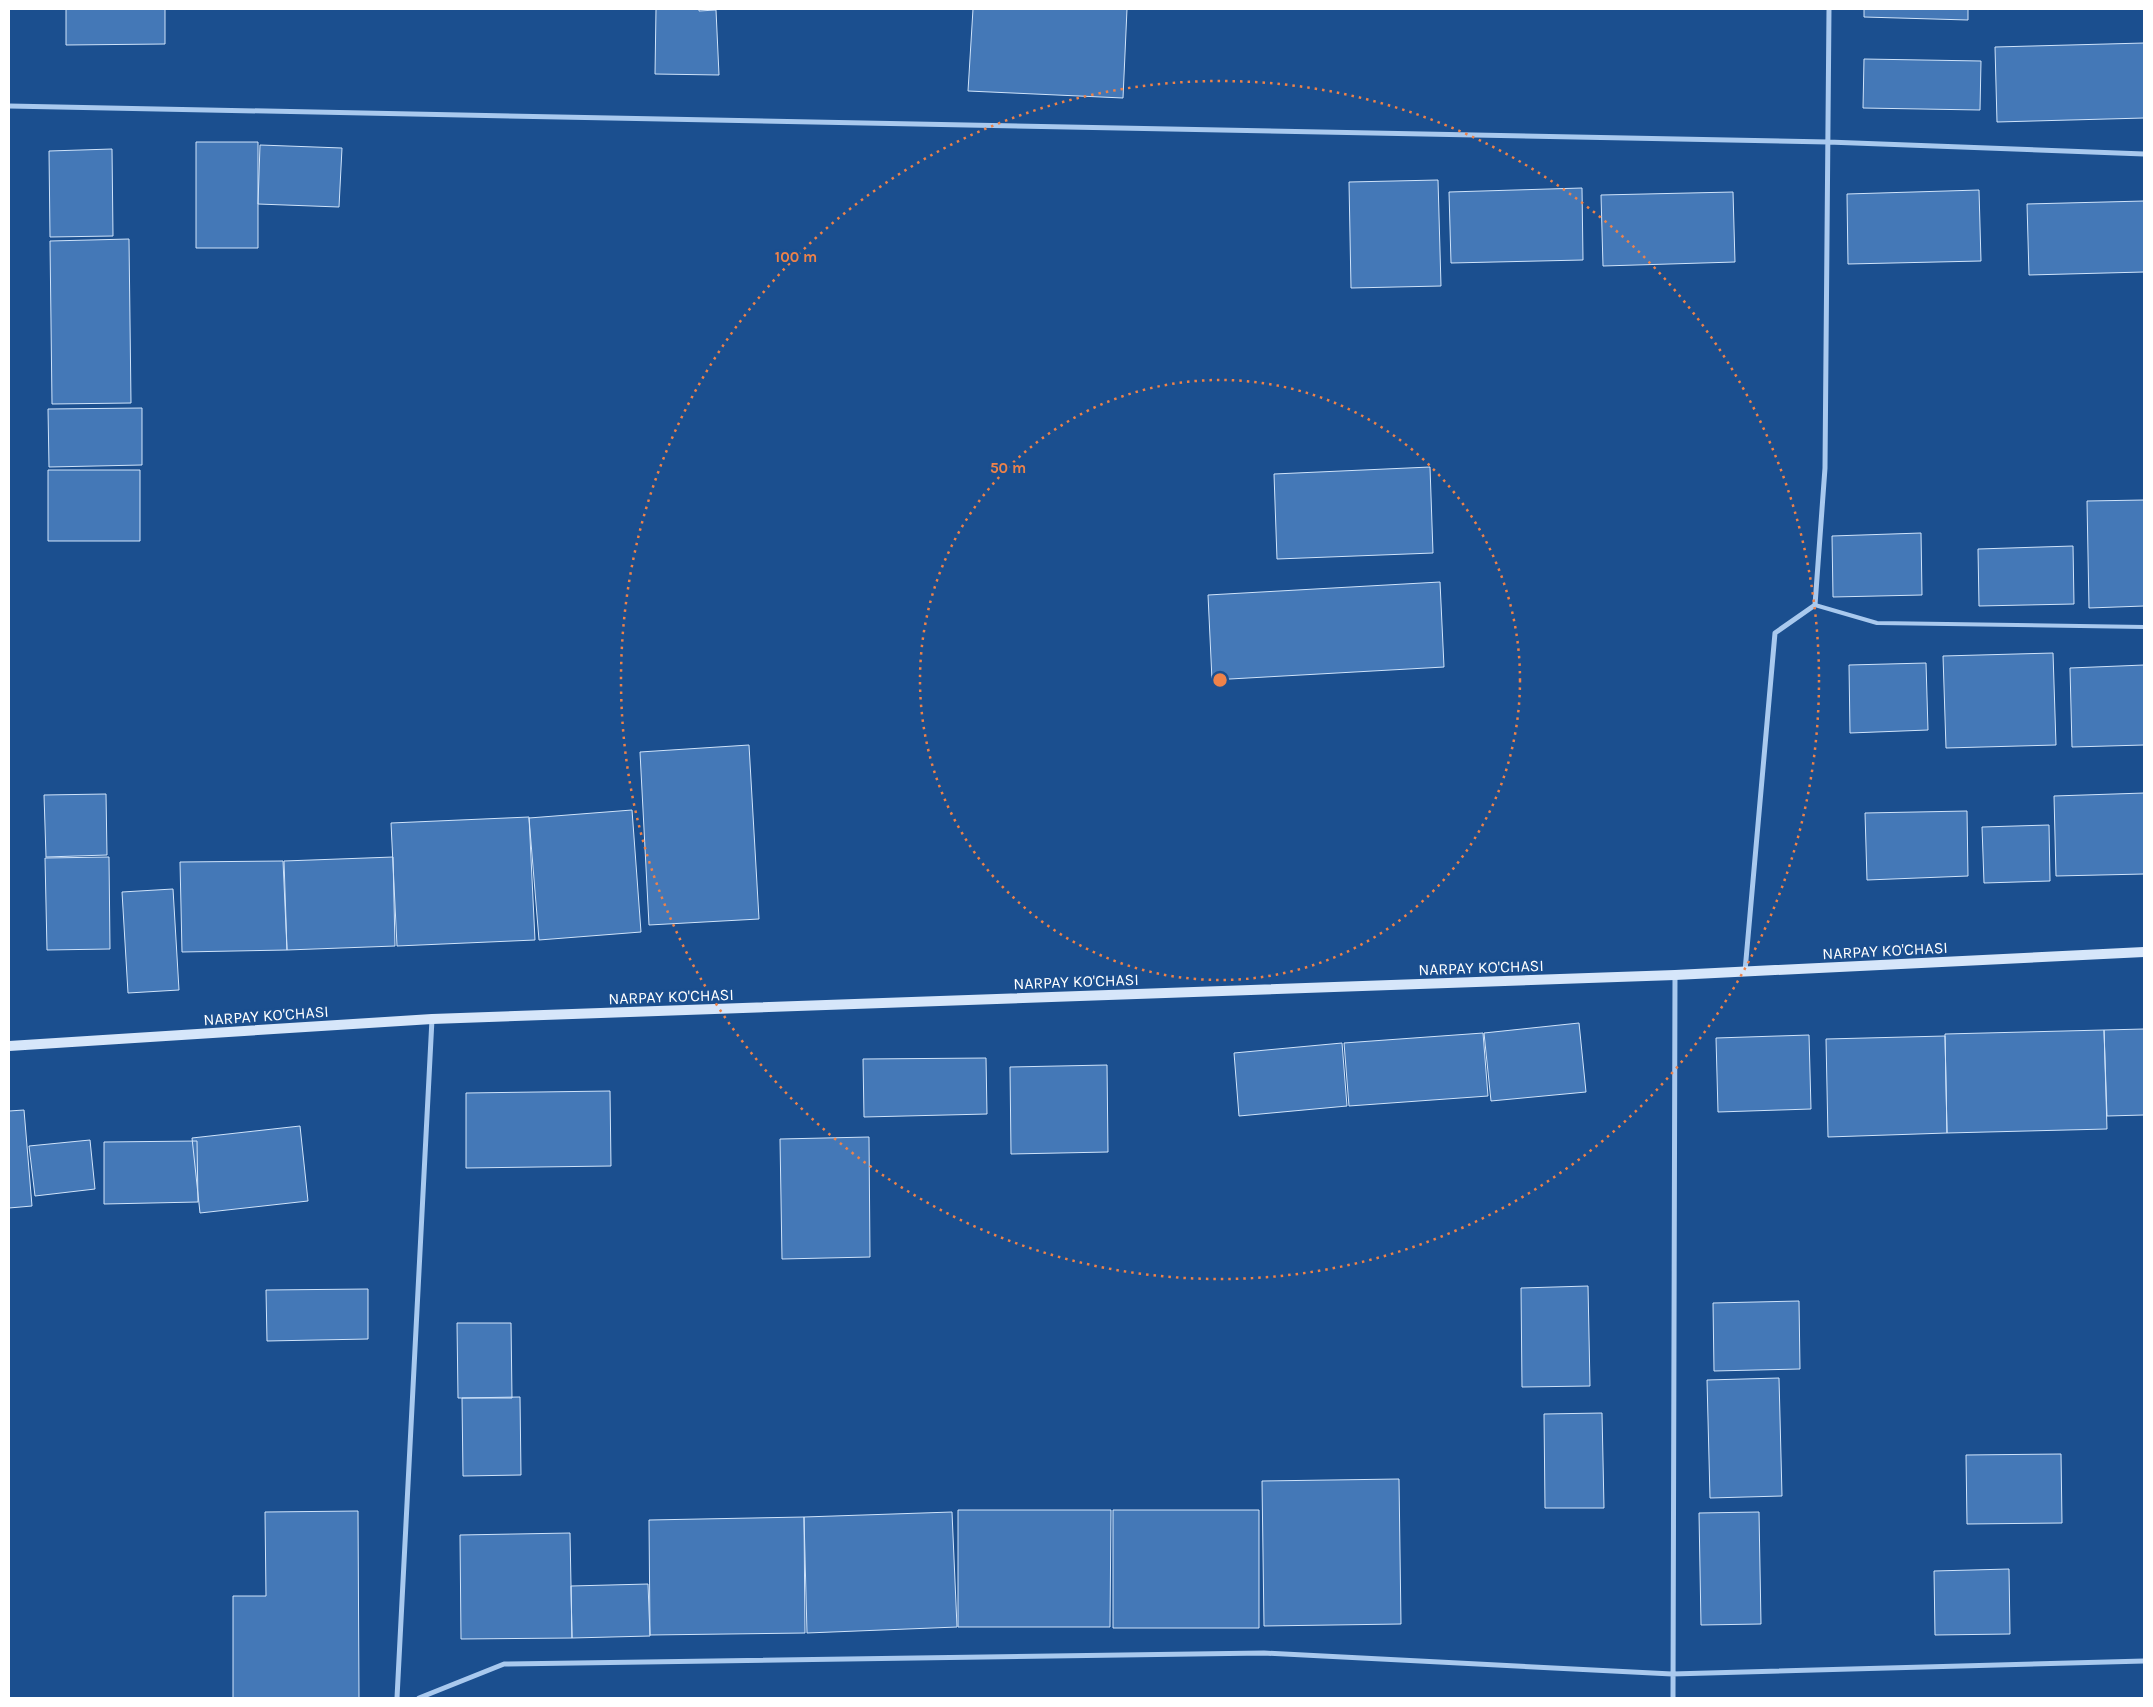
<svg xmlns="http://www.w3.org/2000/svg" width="2153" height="1707" viewBox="0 0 2153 1707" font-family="Karla,sans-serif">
	<rect width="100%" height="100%" fill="#1b4f8f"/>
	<path fill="#4478b7" stroke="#cfe3fa" d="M66,9H165V44L66,45Z
		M656,9H699V11L716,10L719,75L655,74Z
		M973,9H1127L1123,98L968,91Z
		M1864,9H1968V20L1864,17Z
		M2144,43V118L1997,122L1995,47Z
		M1864,59L1981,61L1980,110L1863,108Z
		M196,142H258V248H196Z
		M260,145L342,148L339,207L258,204Z
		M112,149L113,236L50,237L49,151Z
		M1438,180L1441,286L1351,288L1349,182Z
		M1582,188L1583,260L1451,263L1449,192Z
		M1979,190L1981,261L1848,264L1847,194Z
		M1733,192L1735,262L1603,266L1601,195Z
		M2144,201V272L2029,275L2027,204Z
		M129,239L131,403L52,404L50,241Z
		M142,408V465L49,467L48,409Z
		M1430,467L1433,553L1277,559L1274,474Z
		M48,470H140V541H48Z
		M2144,500V606L2089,608L2087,501Z
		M1921,533L1922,595L1833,597L1832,536Z
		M2073,546L2074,604L1979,606L1978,549Z
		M1440,582L1444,667L1212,680L1208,595Z
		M2053,653L2056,745L1946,748L1943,656Z
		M1926,663L1928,730L1850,733L1849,665Z
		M2144,665V745L2072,747L2070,668Z
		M749,745L759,919L649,925L640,752Z
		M2144,793V874L2056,876L2054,796Z
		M106,794L107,855L46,857L44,795Z
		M632,810L641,932L539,940L529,818Z
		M1967,811L1968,876L1867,880L1865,813Z
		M529,817L535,940L397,946L391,823Z
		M2049,825L2050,881L1984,883L1982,827Z
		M109,857L110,949L47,950L45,858Z
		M393,857L395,946L287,950L284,861Z
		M283,861L287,950L182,952L180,862Z
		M173,889L179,990L128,993L122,892Z
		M1579,1023L1586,1092L1491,1101L1484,1033Z
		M2144,1029V1115L2107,1116L2104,1030Z
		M2104,1030L2107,1129L1947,1133L1945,1034Z
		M1483,1033L1488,1096L1349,1106L1344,1043Z
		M1809,1035L1811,1109L1718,1112L1716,1038Z
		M1945,1036L1947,1133L1828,1137L1826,1039Z
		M1342,1043L1347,1106L1239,1116L1234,1053Z
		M986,1058L987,1114L864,1117L863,1059Z
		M1107,1065L1108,1152L1011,1154L1010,1067Z
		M610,1091L611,1166L466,1168V1093Z
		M24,1110L32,1206L9,1208V1111Z
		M300,1126L308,1201L200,1213L192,1138Z
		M869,1137L870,1257L782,1259L780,1139Z
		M90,1140L95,1189L35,1196L29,1146Z
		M197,1141L198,1202L104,1204V1142Z
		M1588,1286L1590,1386L1522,1387L1521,1288Z
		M368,1289V1339L267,1341L266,1290Z
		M1799,1301L1800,1369L1714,1371L1713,1303Z
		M457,1323H511L512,1398H458Z
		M1779,1378L1782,1496L1710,1498L1707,1380Z
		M520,1397L521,1475L463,1476L462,1398Z
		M1602,1413L1604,1508H1545L1544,1414Z
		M2061,1454L2062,1523L1967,1524L1966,1455Z
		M1399,1479L1401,1624L1264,1626L1262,1481Z
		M958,1510H1111L1110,1627H958Z
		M1113,1510H1259V1628H1113Z
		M358,1511L359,1698H233V1596H266L265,1512Z
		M952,1512L957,1627L807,1633L804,1517Z
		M1759,1512L1761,1624L1701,1625L1699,1513Z
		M804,1517L805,1633L650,1635L649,1520Z
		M570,1533L572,1638L461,1639L460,1535Z
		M2009,1569L2010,1634L1935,1635L1934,1571Z
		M648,1584L650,1636L572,1638L571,1586Z"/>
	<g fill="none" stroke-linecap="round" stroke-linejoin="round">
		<path stroke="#a9c9ee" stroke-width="4" d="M1815,605L1877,623L2144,627"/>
		<path stroke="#a9c9ee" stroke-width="5" d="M9,106L1828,142L2144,154
			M1745,971L1775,633L1815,605L1825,468L1829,9
			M397,1698L432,1019
			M419,1698L504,1664L1264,1653L1672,1674L2144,1661
			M1673,1698L1675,975"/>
		<path stroke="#d6e6fa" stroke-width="10" d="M9,1046L432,1019L1675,975L2144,952"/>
	</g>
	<g fill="none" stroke="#ee8249" stroke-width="2.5" stroke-dasharray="2.5 5">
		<circle cx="1220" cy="680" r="300"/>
		<circle cx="1220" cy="680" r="599"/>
	</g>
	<g text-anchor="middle" stroke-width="5" stroke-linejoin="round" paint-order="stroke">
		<g font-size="16" fill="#fff" stroke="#1b4f8f">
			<text transform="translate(1885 950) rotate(-3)" y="6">NARPAY KO'CHASI</text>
			<text transform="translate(1481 967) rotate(-2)" y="6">NARPAY KO'CHASI</text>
			<text transform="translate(1076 981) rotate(-2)" y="6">NARPAY KO'CHASI</text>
			<text transform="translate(671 996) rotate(-2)" y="6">NARPAY KO'CHASI</text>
			<text transform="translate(266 1015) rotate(-4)" y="6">NARPAY KO'CHASI</text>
		</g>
	</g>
	<circle cx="1220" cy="680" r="8" fill="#ee8249" stroke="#1b4f8f" stroke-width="2.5"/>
	<g font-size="15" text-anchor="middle" font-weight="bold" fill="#ee8249" stroke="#1b4f8f" stroke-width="5" stroke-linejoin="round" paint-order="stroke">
		<text x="796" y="262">100 m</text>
		<text x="1008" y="473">50 m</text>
	</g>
	<rect width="2153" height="1707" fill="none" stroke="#ffffff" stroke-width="20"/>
</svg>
